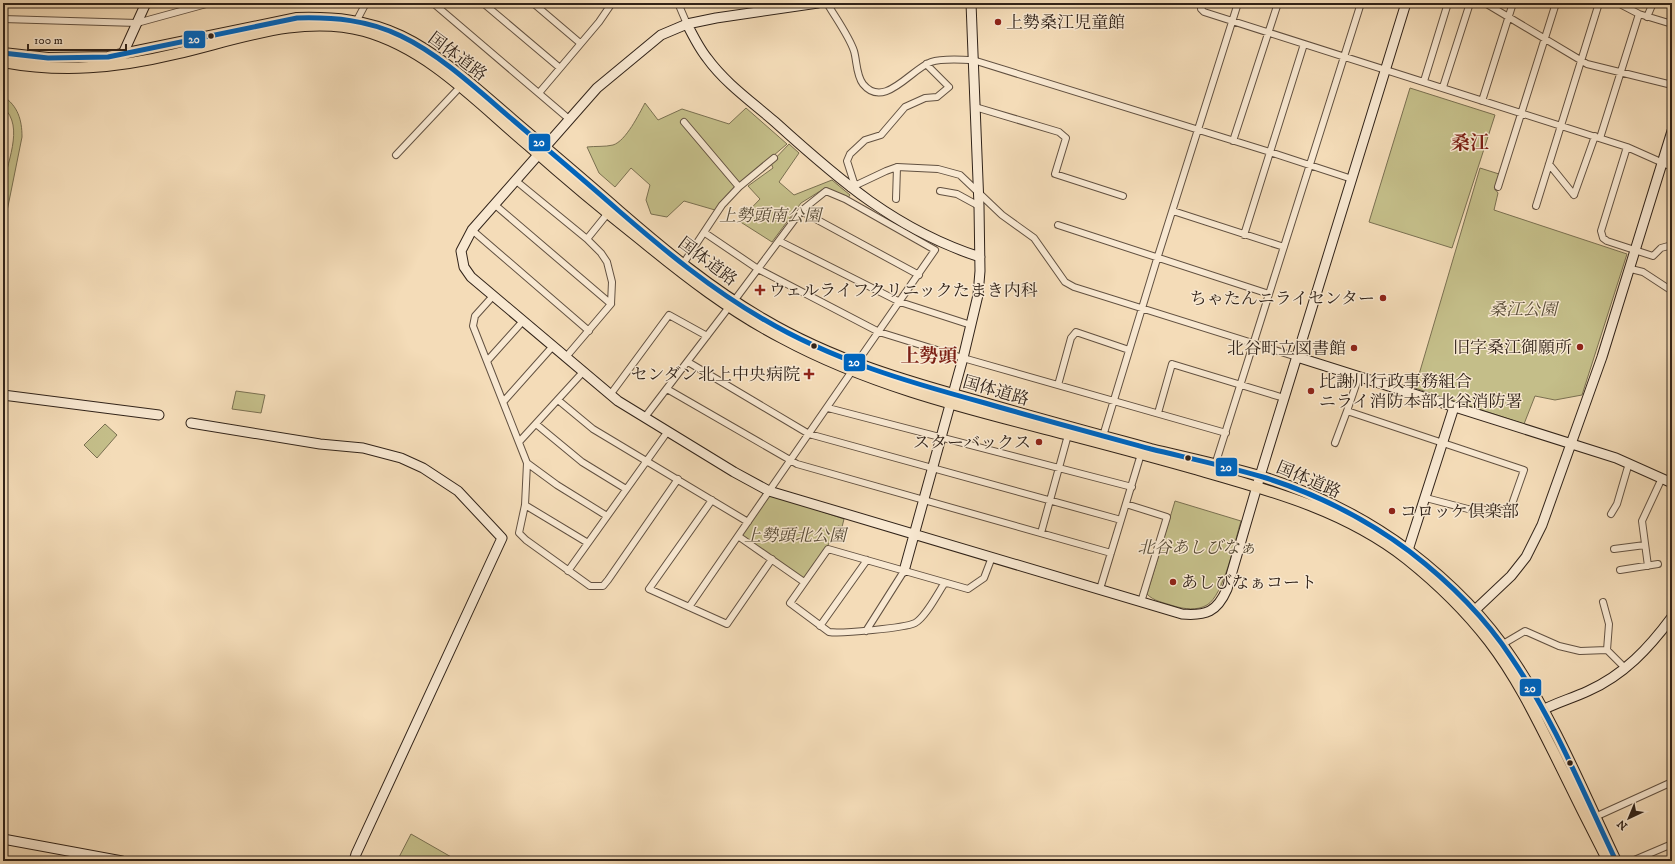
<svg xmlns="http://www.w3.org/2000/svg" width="1675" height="864" viewBox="0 0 1675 864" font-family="'IM FELL DW Pica','Noto Serif JP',serif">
	<rect width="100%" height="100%" fill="#f4dcb8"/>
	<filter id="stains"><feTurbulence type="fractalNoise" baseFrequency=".005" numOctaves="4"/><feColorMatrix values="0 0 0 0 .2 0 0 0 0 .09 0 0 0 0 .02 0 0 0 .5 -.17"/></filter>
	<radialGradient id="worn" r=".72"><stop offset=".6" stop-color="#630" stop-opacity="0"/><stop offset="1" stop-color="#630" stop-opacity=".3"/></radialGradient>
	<path fill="#c4be89" stroke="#7a7051" d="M1410,88L1495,115L1452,248L1369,222Z
		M3,96C18,106 22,120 22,137L3,231C3,217 2,203 3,190C5,165 26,127 3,107Z
		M645,103L658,120L682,109L729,124L746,108L787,144L739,185L715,210L684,201L667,217L651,214L646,200L650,185L631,168L615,187L599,173L587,147C595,146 605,147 613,145C626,141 639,114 645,103Z
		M789,144L799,153L779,182L794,195L832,180L850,195L848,198L825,188L801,203L772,242L739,221L760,199L748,186L773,168L771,163Z
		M1480,168L1499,174L1495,189L1498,193L1494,210L1627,254L1582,395L1555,400L1535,396L1524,424L1415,388Z
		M236,391L265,395L261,413L232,409Z
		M105,424L117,435L97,458L84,445Z
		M773,495L844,519L842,527L838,526L827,547L804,580L740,535L767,497Z
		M1175,501L1241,521C1235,540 1224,595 1207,605C1197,611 1184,609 1174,606C1165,603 1153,601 1147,594Z
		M411,834L453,858V861H397Z"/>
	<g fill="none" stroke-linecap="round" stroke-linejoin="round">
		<g stroke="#625141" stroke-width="8">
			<path id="street" d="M433,3L569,119
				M483,3L560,68
				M533,3L580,43
				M678,3L687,24
				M827,3C835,17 849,36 854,51C857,61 856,75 863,84C884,110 911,69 931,62C943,58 960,60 973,60L1270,152L1352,179
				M1201,3V9L1204,12L1627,147L1672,167
				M1485,3L1587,64L1672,85
				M1618,3L1639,14L1672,24
				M1647,17L1653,3
				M3,19L137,23L210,3
				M357,20L366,3
				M1424,81L1448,3
				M1443,87L1470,3
				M539,93L599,22L612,3
				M1482,101L1513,3
				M975,107L1059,132L1066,138L1055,174L1123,196
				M684,122L739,187
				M1600,138L1639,14
				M1233,141L1278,3
				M1627,147L1601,231L1603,238L1607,241L1653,256L1661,248L1672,245
				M396,155L460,87
				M1549,164L1574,195
				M515,180L587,239L601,253L607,262L612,282L611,304L566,357
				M855,186L847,161L850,154L865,140L881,135L905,107L925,98L937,97L949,87L926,64
				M1498,187L1556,3
				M850,188L886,171L897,167L938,169L960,175L1002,215L1034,238L1065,282L1074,287L1297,357
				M940,191L957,194L979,206
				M1574,195L1595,136
				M896,199L897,167
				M494,204L611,304
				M1536,206L1599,3
				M801,211L919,275
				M1173,211L1284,247
				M1058,225L1269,294
				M472,230L589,331
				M705,233L758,269L879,332L963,358L1226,433
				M1244,235L1304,44
				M587,239L608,213
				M779,241L900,302L971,325
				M683,264L722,205L739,187L774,158
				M1631,269L1643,272L1672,291
				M493,296L475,316L473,326L527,463L557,485L607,516
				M734,301L801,211L826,191L845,199L935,250L856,364
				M488,360L523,321
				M688,362L809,434L1121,520
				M1359,376L1347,411L1524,470L1511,507L1507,511L1468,509L1426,498
				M1058,385L1071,338L1076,332L1129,350
				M667,389L797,464L1111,553
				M610,395L669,315L707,336
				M558,400L593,429L748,522
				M504,401L553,346
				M828,408L1132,487
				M1158,413L1172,364L1284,398
				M645,417L729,307
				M536,424L582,462L626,489
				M1103,436L1157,259L1238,3
				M519,442L583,372
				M1335,443L1347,411
				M527,463L525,505L519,533L526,540L590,586H603L608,580L678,479
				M1215,465L1361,3
				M712,500L649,589L727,624L772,559
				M1126,504L1167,517L1141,602
				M525,505L588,543
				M1611,514L1617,504L1629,463
				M1041,533L1068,435
				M738,536L804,582
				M1614,549L1645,545
				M1648,566L1642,521L1662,478
				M1620,570L1658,564
				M568,571L668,431
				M944,584C938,593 925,618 915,623C905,628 840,634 829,632L790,603L828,549L968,589L984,578L992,557
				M1100,589L1141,454
				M1603,602L1609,624L1607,650L1625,668
				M689,607L852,371
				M820,626L867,560
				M866,631L904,571
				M1503,644L1525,631L1559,646L1580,651L1607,650
				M1595,817L1672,782
				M1632,861L1672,844"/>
		</g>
		<g stroke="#312319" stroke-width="11">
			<path id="secondary" d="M818,3L716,18L687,24L661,35L597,88L472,230L461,251L464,267L471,277L618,401L734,472L769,491L1182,614C1206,616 1217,612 1227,589L1260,476L1406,3
				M687,24C693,36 699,48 707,58C725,83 752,102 775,122C839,180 896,230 980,257
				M121,58L146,3
				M1297,357L1616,458L1672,483
				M3,395L159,415
				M191,423L320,444L363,448L401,458L423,468L458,491L502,538L356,854L354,861
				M1408,550L1454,407
				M904,571L963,358L978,295L980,271L979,206L971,3
				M1475,610L1511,576L1526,557L1542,525L1602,357L1672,131
				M1537,713C1554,703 1571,699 1588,691C1624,675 1649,648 1672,617
				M3,839L122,861"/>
		</g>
		<g stroke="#312319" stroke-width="12">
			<path id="primary" d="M3,53L48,58L108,57L297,18C334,17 368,20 401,36C441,55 479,91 513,120C548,150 584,180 619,211C664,250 711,289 763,319C832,360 908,382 985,403C1040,419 1096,434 1151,449C1188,458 1226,466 1263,477C1314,493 1366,519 1409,551C1448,581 1484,616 1511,657C1553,718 1584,794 1616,861
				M3,62C62,73 117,68 175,54C236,40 301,14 364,31C429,49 479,104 529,146C565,178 602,209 640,239C685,276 730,311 782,338C871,386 968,409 1065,434C1108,445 1152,457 1195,469C1269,490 1345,510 1407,559C1437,583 1465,610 1489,641C1516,676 1536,717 1556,757C1573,792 1590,826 1608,861"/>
		</g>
		<use href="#street" stroke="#f8e8d1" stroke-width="6"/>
		<use href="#secondary" stroke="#f8e8d1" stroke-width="9"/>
		<use href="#primary" stroke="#f4dcb8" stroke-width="10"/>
		<g stroke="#f8e8d1" stroke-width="8">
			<path id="bus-1" d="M3,53L48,58L108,57L297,18C334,17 368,20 401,36C441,55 479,91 513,120C548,150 584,180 619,211C664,250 711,289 763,319C832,360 908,382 985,403C1040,419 1096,434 1151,449C1188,458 1226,466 1263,477C1314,493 1366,519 1409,551C1448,581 1484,616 1511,657C1553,718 1584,794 1616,861"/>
		</g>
		<use href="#bus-1" stroke="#0065bd" stroke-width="5"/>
	</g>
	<g fill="#8f2418" stroke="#f8e8d1" stroke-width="1.5">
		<circle cx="998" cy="22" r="4"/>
		<path d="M758 284h4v4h4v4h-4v4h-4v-4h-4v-4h4z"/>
		<circle cx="1383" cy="298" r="4"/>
		<circle cx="1580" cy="347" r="4"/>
		<circle cx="1354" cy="348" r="4"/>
		<path d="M807 368h4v4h4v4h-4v4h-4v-4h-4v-4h4z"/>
		<circle cx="1311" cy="391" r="4"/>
		<circle cx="1039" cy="442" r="4"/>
		<circle cx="1392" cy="511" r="4"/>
		<circle cx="1173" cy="582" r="4"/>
	</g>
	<g fill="#312319" stroke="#f8e8d1" stroke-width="1.5">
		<circle cx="211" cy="36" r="3.5"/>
		<circle cx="814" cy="346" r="3.5"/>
		<circle cx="1188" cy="458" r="3.5"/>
		<circle cx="1570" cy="763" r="3.5"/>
	</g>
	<g text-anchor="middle" stroke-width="3" stroke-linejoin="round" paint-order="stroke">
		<g font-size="17" fill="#312319" stroke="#f8e8d1" text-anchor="start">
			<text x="1006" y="28">上勢桑江児童館</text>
			<text x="769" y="296">ウェルライフクリニックたまき内科</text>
			<text x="1375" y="304" text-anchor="end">ちゃたんニライセンター</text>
			<text x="1572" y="353" text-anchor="end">旧字桑江御願所</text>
			<text x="1346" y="354" text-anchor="end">北谷町立図書館</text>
			<text x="800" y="380" text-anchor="end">センダン北上中央病院</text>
			<text x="1319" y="387">比謝川行政事務組合<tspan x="1319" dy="20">ニライ消防本部北谷消防署</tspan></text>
			<text x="1031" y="448" text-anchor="end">スターバックス</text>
			<text x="1400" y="517">コロッケ倶楽部</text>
			<text x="1181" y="588">あしびなぁコート</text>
		</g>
		<g font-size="17" fill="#312319" stroke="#f8e8d1">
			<text transform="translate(458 56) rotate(37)" y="6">国体道路</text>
			<text transform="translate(708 261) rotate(37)" y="6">国体道路</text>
			<text transform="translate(996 390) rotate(16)" y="6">国体道路</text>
			<text transform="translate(1309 479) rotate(23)" y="6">国体道路</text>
		</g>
		<g font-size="17" font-style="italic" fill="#564a35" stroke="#f8e8d1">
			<text x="770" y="221">上勢頭南公園</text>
			<text x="1523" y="315">桑江公園</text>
			<text x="795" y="541">上勢頭北公園</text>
			<text x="1197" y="553">北谷あしびなぁ</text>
		</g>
		<g font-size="19" font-weight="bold" fill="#7a1f14" stroke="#f8e8d1">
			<text x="1470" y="149">桑江</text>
			<text x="929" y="362">上勢頭</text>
		</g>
	</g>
	<g stroke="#f8e8d1" stroke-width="1.5">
		<rect x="183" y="30" width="23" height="19" rx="4" fill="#0065bd"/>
		<rect x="528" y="133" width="23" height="19" rx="4" fill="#0065bd"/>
		<rect x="843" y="353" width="23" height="19" rx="4" fill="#0065bd"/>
		<rect x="1215" y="457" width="23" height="20" rx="4" fill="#0065bd"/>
		<rect x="1519" y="678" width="23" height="19" rx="4" fill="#0065bd"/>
	</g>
	<g font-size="11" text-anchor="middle" font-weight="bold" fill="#fff">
		<text x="194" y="43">20</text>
		<text x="539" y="146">20</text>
		<text x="854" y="366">20</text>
		<text x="1226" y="471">20</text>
		<text x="1530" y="692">20</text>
	</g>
	<rect width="1675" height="864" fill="none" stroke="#f4dcb8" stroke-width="16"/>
	<rect x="4" y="4" width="1667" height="856" fill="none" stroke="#312319" stroke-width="2"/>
	<rect x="8" y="8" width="1659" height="848" fill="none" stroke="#312319"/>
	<g transform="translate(1629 818) rotate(224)" stroke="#f8e8d1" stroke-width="3" paint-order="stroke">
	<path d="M0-3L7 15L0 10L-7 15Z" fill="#312319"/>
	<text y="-6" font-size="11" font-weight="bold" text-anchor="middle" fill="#312319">N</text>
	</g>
	<path d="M28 44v6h98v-6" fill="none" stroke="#312319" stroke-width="2"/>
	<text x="34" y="44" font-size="12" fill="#312319" stroke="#f8e8d1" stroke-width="3" paint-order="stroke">100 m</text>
	<rect width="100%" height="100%" filter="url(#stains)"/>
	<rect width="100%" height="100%" fill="url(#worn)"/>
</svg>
